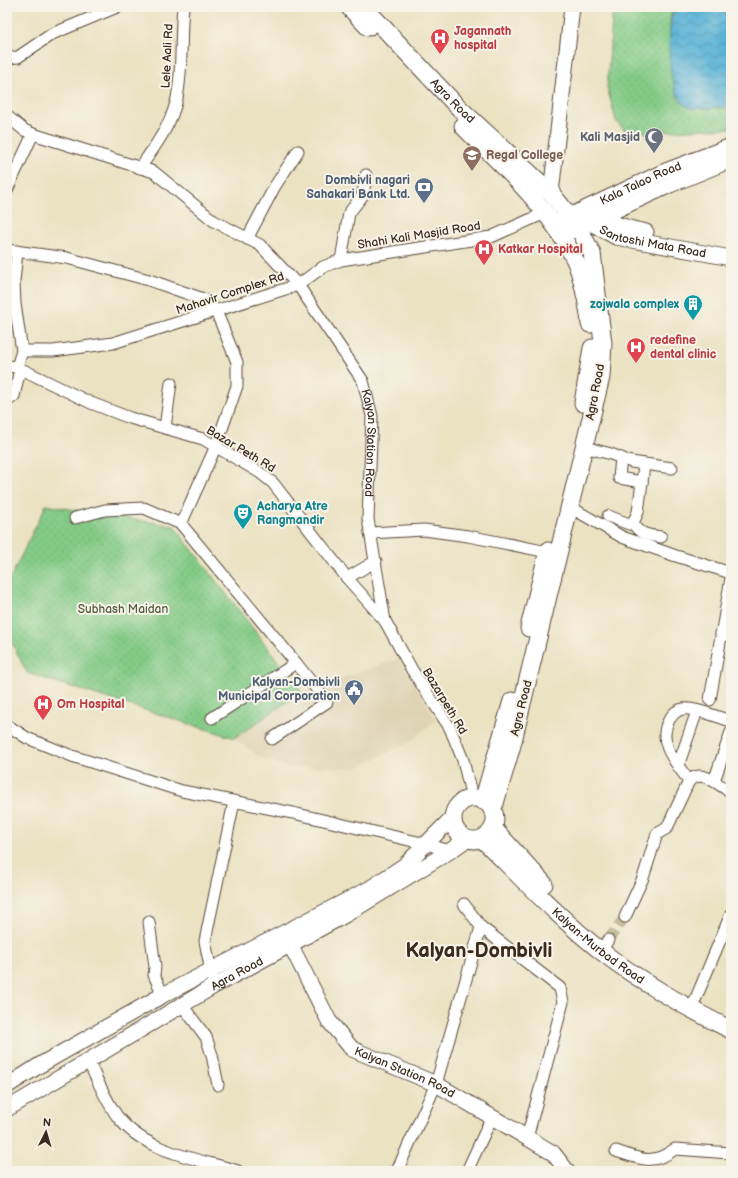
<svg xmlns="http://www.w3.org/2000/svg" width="738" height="1178" viewBox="0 0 738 1178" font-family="'Balsamiq Sans',sans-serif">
	<defs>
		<pattern id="park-dots" width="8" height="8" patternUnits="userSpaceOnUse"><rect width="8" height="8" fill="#83cb87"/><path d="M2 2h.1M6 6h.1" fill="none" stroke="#72ae74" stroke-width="1.8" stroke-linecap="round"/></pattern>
		<pattern id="water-waves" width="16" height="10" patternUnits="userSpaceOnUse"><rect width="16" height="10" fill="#5ab3d7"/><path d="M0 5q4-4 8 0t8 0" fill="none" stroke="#4c92ae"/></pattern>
	</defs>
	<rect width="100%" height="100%" fill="#f7f3e8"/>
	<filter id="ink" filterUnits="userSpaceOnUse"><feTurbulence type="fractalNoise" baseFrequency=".025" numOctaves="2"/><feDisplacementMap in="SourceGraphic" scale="8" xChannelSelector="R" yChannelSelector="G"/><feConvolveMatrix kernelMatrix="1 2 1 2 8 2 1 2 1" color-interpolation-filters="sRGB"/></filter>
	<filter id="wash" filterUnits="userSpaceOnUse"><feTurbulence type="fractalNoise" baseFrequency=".012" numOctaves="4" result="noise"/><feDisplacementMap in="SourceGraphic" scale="16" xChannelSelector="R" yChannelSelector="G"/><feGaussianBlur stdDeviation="0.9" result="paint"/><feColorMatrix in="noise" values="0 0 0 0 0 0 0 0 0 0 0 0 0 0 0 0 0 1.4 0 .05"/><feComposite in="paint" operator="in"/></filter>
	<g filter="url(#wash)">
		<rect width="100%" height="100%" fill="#ebe2c2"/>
		<path fill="#dfd3b4" d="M400,658L436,720L408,743L356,768L286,767L258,756L234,738L302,692Z"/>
		<path fill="url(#park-dots)" stroke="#5f7a52" d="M613,7H674L670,19L671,67L678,99L689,108H731V128L627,133L616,121L607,87Z
			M46,505L174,526L302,692L234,738L27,673L7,633V585Z"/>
		<path fill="url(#water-waves)" stroke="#4a6e7a" d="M674,7H731V107C723,107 693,110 688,107C665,93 667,30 674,7Z"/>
	</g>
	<g filter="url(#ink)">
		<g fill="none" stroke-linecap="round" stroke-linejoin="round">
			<path stroke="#c8bda1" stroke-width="11" stroke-dasharray="11 5.5" stroke-linecap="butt" d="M608,940L625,917"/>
			<g stroke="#554637" stroke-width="13">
				<g id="street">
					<path d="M7,58L18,57L52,34L117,7"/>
					<path id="s1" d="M7,116L24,130L33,134L154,172L214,221L260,245L298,285L363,381L372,416L368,519L385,621"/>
					<path d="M140,168C155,146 172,124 177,98C183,68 180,37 183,7"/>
					<path d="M7,190L33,134"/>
					<path d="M247,239L275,186L298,151"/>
					<path d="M7,250L67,258L149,280L206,300L216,311L237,362V386L216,446L181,524L296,663L212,718"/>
					<path d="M17,251L14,282L15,304L22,351L17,367"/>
					<path d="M341,260L349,213L363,195L366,175"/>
					<path d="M22,351H53L113,343L298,285L323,267L341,260L491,237L545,213"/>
					<path d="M7,366L17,367L91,403L130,418L203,439L259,472L273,483L347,578L385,621L412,670L450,728L463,760L472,798"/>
					<path d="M7,401L14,396L20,369"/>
					<path d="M165,428L171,383"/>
					<path d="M584,447L611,454L631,462L672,468"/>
					<path d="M621,458L619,478L642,482L644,464"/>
					<path d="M570,507L622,537L676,556L731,573"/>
					<path d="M608,516L629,524L633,523L638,512L642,482"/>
					<path d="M75,518L105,510L144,508L181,524"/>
					<path d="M633,523C640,535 648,535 661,537"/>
					<path d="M370,533L424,530L468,536L548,552"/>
					<path d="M347,578L376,561"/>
					<path d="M721,633L731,636"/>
					<path d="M710,700L731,578"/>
					<path d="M7,725L27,738L72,756L182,791L293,813L426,844L450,851"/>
					<path d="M272,739L327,702L296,663"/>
					<path d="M678,766L697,711"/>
					<path d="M689,781C677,764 656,742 669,720C672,715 676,710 683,709C695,707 719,718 731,721"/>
					<path d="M714,781L731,732"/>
					<path d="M464,904L481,927L560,988L563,1002L527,1138"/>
					<path d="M625,917L643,878L657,834L667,828L689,781C700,769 715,782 726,789L731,787"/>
					<path d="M149,922L155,967L154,975L163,995"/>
					<path d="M601,951L608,940"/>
					<path d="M212,977L205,941L234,802"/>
					<path d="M182,1005L206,1037L212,1055L218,1085"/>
					<path d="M691,1010L731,914"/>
					<path d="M88,1061C97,1079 105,1099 117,1116C144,1152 198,1159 238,1171"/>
					<path d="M616,1151C640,1159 652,1166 675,1149L731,1153"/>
					<path d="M397,1171L436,1084L481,927"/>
					<path d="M467,1171L492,1117"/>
				</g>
			</g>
			<g stroke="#554637" stroke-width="17">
				<g id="secondary">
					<path d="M551,193L572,7"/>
					<path d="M599,212C606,224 633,229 646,232"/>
					<path id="s2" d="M585,216L589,222L616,237L731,258"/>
					<path id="s3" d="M559,221L663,172L731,146"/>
					<path d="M560,236L670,185L731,160"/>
					<path id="s4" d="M286,936L329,1021L352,1049L436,1084L553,1153L567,1171"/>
					<path d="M7,1086L40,1065L161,996L369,889L405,865L453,817"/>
					<path id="s5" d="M7,1109L214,986L345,915L450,851L467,839"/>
				</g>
			</g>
			<g stroke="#554637" stroke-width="19">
				<g id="primary">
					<path d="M349,7L368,27"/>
					<path id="s6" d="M364,7L456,105L551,193L578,227L592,253L603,343L601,377L512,745L495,803L491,808"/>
					<path d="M463,126C503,167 549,206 574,258C581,271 589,309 590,324"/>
					<path d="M583,403L592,348"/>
					<path d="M529,628L548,551"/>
					<circle cx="474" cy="819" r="21"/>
					<path d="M483,801L512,701"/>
					<path d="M493,828L544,884"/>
					<path id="s7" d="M482,839C521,877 559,918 601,951C642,983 686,1007 731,1030"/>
				</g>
			</g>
			<use href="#street" stroke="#fff" stroke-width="11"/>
			<use href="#secondary" stroke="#fff" stroke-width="15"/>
			<use href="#primary" stroke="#fff" stroke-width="17"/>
		</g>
	</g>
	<defs>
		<g id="hospital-pin" transform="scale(1)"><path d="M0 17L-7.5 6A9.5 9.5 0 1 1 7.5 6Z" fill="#e0444e" stroke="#f7f3e8"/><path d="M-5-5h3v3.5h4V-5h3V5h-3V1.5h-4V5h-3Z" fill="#fff"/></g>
		<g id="mosque-pin" transform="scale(1)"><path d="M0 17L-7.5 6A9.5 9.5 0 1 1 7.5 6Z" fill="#6b7280" stroke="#f7f3e8"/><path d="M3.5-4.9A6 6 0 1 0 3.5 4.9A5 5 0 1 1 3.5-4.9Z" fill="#fff"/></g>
		<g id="university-pin" transform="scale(1)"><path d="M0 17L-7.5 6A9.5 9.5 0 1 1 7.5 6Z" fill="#8d6e63" stroke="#f7f3e8"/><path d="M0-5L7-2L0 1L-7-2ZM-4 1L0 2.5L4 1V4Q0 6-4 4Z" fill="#fff"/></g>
		<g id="bank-pin" transform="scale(1)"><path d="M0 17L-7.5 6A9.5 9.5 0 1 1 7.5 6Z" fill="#5c6f8a" stroke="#f7f3e8"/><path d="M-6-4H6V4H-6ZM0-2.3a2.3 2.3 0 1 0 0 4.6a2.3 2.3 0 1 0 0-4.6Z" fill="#fff"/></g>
		<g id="building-pin" transform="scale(1)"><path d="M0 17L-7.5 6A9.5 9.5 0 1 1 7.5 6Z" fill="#0f9aa8" stroke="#f7f3e8"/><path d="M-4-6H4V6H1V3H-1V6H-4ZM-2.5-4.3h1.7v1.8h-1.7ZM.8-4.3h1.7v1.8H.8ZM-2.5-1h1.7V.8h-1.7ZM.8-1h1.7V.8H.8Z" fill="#fff"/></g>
		<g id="theatre-pin" transform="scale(1)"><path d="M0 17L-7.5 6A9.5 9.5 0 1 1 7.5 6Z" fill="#0f9aa8" stroke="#f7f3e8"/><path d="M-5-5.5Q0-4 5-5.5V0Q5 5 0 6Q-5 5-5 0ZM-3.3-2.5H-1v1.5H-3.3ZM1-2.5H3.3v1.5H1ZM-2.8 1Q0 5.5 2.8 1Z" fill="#fff"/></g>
		<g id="civic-pin" transform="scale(1)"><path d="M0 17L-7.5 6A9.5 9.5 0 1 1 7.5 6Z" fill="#5c6f8a" stroke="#f7f3e8"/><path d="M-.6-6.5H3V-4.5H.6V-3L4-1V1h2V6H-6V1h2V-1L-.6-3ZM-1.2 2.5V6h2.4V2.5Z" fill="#fff"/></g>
	</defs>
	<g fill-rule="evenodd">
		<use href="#hospital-pin" x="440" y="38"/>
		<use href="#mosque-pin" x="654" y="137"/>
		<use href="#university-pin" x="472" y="155"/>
		<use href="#bank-pin" x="424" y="187"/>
		<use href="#hospital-pin" x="484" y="249"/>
		<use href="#building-pin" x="693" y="304"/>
		<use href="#hospital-pin" x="636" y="347"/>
		<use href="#theatre-pin" x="243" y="513"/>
		<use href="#civic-pin" x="354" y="689"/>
		<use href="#hospital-pin" x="43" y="704"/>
	</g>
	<g text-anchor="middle" stroke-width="4" stroke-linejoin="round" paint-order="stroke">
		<g font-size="12" font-weight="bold" fill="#be3a42" stroke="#f7f3e8" text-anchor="start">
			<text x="454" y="35">Jagannath<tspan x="454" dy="14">hospital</tspan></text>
			<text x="498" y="253">Katkar Hospital</text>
			<text x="650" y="344">redefine<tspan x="650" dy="14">dental clinic</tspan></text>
			<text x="57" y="708">Om Hospital</text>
		</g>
		<g font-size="12" fill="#3b2a1e" stroke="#f7f3e8">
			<text transform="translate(167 56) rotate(-87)" y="4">Lele Aali Rd</text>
			<text dy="4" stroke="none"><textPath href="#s6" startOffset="129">Agra Road</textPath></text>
			<text dy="4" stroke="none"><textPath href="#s3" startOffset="90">Kala Talao Road</textPath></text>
			<text transform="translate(419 235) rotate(-9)" y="4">Shahi Kali Masjid Road</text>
			<text dy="4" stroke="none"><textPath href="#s2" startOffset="75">Santoshi Mata Road</textPath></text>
			<text transform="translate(230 293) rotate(-18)" y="4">Mahavir Complex Rd</text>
			<text transform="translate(595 392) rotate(-79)" y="4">Agra Road</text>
			<text dy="4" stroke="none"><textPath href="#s1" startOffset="522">Kalyan Station Road</textPath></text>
			<text transform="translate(241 449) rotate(31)" y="4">Bazar Peth Rd</text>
			<text transform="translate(445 701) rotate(59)" y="4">Bazarpeth Rd</text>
			<text transform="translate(521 708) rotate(-76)" y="4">Agra Road</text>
			<text dy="4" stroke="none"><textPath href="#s7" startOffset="158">Kalyan-Murbad Road</textPath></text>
			<text dy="4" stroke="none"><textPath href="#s5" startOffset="267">Agra Road</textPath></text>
			<text dy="4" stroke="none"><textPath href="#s4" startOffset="189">Kalyan Station Road</textPath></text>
		</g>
		<g font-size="12" font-weight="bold" fill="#5b616d" stroke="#f7f3e8" text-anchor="end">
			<text x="640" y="141">Kali Masjid</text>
		</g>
		<g font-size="12" font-weight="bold" fill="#785e54" stroke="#f7f3e8" text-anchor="start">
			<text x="486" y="159">Regal College</text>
		</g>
		<g font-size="12" font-weight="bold" fill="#4e5e75" stroke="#f7f3e8" text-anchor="end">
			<text x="410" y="184">Dombivli nagari<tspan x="410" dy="14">Sahakari Bank Ltd.</tspan></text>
			<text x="340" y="686">Kalyan-Dombivli<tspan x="340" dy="14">Municipal Corporation</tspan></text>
		</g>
		<g font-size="12" font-weight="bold" fill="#0d838f" stroke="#f7f3e8" text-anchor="end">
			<text x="679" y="308">zojwala complex</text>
			<text x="257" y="510" text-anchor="start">Acharya Atre<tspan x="257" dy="14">Rangmandir</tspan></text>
		</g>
		<g font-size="12" fill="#515a3e" stroke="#f7f3e8">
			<text x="123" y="613">Subhash Maidan</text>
		</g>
		<g font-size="20" font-weight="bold" fill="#3b2a1e" stroke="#f7f3e8">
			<text x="479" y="957">Kalyan-Dombivli</text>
		</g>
	</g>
	<rect width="738" height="1178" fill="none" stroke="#f7f3e8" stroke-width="24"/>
	<g transform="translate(46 1132) rotate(5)" stroke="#f7f3e8" stroke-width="3" paint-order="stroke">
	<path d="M0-3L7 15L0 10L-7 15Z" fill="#3b2a1e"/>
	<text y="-6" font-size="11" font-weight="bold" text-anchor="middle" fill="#3b2a1e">N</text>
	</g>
</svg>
